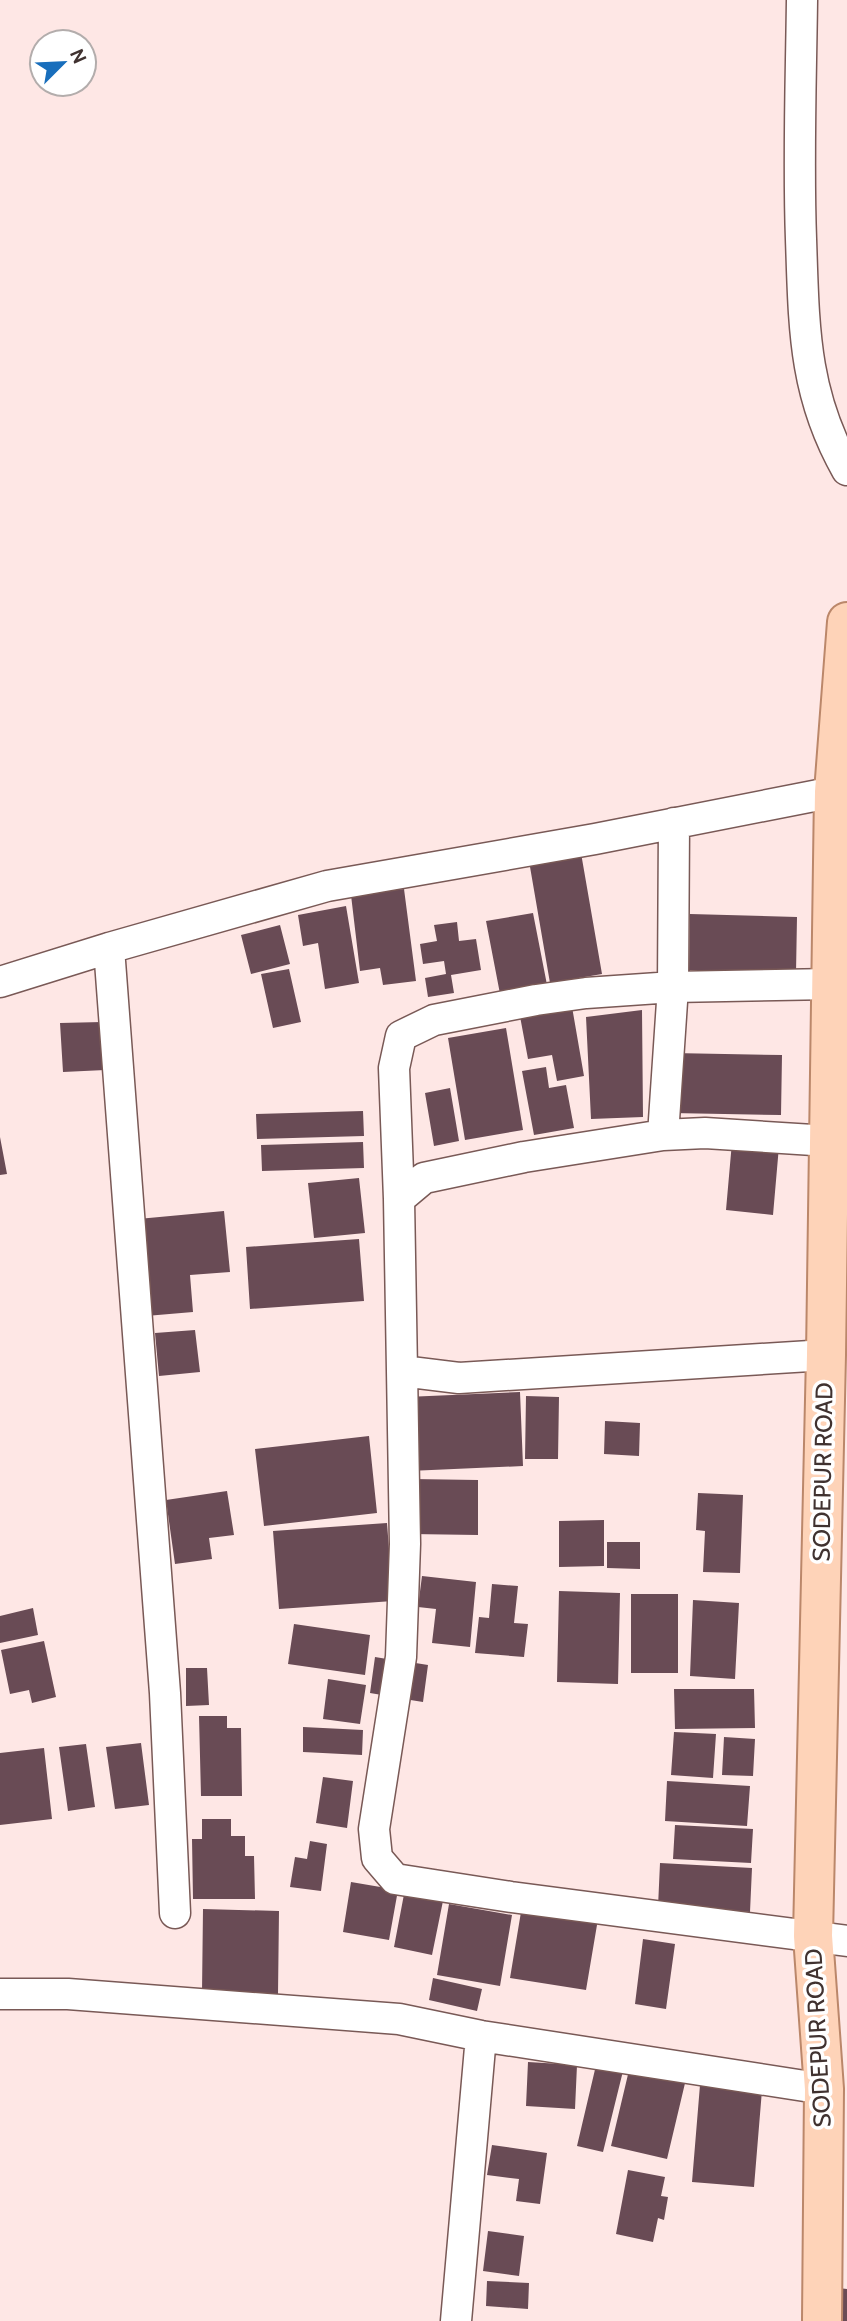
<svg xmlns="http://www.w3.org/2000/svg" width="847" height="2321" viewBox="0 0 847 2321" font-family="Cabin,sans-serif">
	<rect width="100%" height="100%" fill="#fee7e5"/>
	<path fill="#694b55" d="M581,853L602,974L550,983L529,861Z
		M404,889L416,981L383,985L380,968L360,971L351,895Z
		M346,906L359,983L325,989L318,943L303,946L298,915Z
		M533,913L548,990L501,999L486,921Z
		M690,914L797,917L796,973L689,970Z
		M457,922L459,941L476,939L481,970L451,975L454,993L428,997L425,978L446,974L444,961L423,964L420,944L437,941L434,925Z
		M280,925L290,964L251,974L241,935Z
		M289,969L301,1022L273,1028L261,974Z
		M571,1001L584,1076L557,1081L552,1055L528,1059L519,1011Z
		M642,1010L643,1117L591,1119L586,1017Z
		M102,1022L105,1070L63,1072L60,1023Z
		M506,1028L523,1130L465,1140L448,1038Z
		M672,1053L782,1055L781,1115L671,1113Z
		M546,1067L549,1088L566,1085L574,1128L534,1135L522,1071Z
		M450,1088L459,1141L434,1146L425,1093Z
		M363,1111L364,1136L257,1139L256,1114Z
		M0,1137L7,1174L0,1175Z
		M363,1142L364,1168L262,1171L261,1145Z
		M732,1142L779,1146L773,1215L726,1210Z
		M359,1178L365,1233L314,1238L308,1183Z
		M224,1211L230,1272L190,1275L193,1312L146,1316L138,1219Z
		M359,1239L364,1301L250,1309L246,1247Z
		M195,1330L200,1372L159,1376L155,1333Z
		M520,1392L523,1466L409,1471L406,1397Z
		M526,1396L559,1397L558,1459H525Z
		M605,1421L640,1423L639,1456L604,1454Z
		M369,1436L377,1513L264,1526L255,1449Z
		M412,1479L478,1480V1535L411,1534Z
		M227,1491L234,1535L209,1538L212,1559L175,1564L166,1500Z
		M698,1493L743,1495L740,1573L703,1572L705,1531L696,1530Z
		M604,1520V1566L559,1567V1521Z
		M387,1523L393,1601L279,1609L273,1531Z
		M607,1542H640V1569L607,1568Z
		M422,1576L476,1582L470,1647L432,1643L436,1609L418,1607Z
		M492,1584L518,1586L514,1623L528,1624L524,1657L475,1653L479,1617L489,1618Z
		M559,1591L620,1593L618,1684L557,1682Z
		M631,1594H678V1673H631Z
		M693,1600L739,1603L735,1679L690,1676Z
		M33,1608L38,1635L0,1643V1616Z
		M294,1624L370,1635L365,1675L288,1664Z
		M44,1641L56,1697L32,1703L29,1690L10,1694L1,1650Z
		M375,1657L399,1661L394,1697L370,1693Z
		M403,1661L428,1665L423,1702L398,1698Z
		M186,1668H207L209,1705L186,1706Z
		M328,1679L366,1685L360,1724L323,1719Z
		M674,1689H754L755,1728L675,1729Z
		M199,1716H227V1728H241L242,1796H201Z
		M303,1727L363,1730L362,1755L303,1752Z
		M674,1732L716,1734L713,1778L671,1775Z
		M724,1737L755,1739L753,1776L722,1775Z
		M141,1743L149,1805L115,1809L106,1747Z
		M86,1744L95,1807L68,1811L59,1747Z
		M44,1748L52,1819L0,1825V1753Z
		M323,1777L353,1781L347,1828L316,1823Z
		M667,1781L750,1786L747,1826L665,1821Z
		M202,1819H231V1836H245V1856H254L255,1899H193L192,1839H202Z
		M675,1825L753,1829L751,1863L673,1859Z
		M310,1841L327,1844L321,1891L290,1887L295,1857L307,1859Z
		M660,1863L752,1868L750,1912L658,1907Z
		M351,1882L398,1890L389,1940L343,1932Z
		M405,1889L444,1896L432,1955L394,1947Z
		M449,1904L512,1915L500,1986L437,1975Z
		M522,1906L598,1919L586,1990L510,1978Z
		M203,1909L279,1911L278,1994L202,1992Z
		M643,1939L675,1944L666,2009L635,2004Z
		M433,1978L482,1989L477,2011L429,2000Z
		M597,2061L624,2067L603,2152L577,2146Z
		M528,2062L577,2065L575,2109L526,2106Z
		M630,2066L686,2079L667,2159L611,2146Z
		M700,2085L762,2090L754,2187L692,2182Z
		M492,2145L547,2153L540,2204L516,2201L519,2179L487,2175Z
		M628,2170L665,2177L661,2196L668,2197L664,2220L658,2218L653,2242L616,2234Z
		M488,2231L524,2236L519,2276L483,2271Z
		M487,2281L529,2283L528,2309L486,2306Z
		M838,2288L847,2289V2321H836Z"/>
	<g fill="none" stroke-linecap="round" stroke-linejoin="round">
		<g stroke="#795956" stroke-width="33">
			<path id="minor" d="M802,0C801,80 798,159 801,239C804,325 803,393 847,470
				M109,948L165,1693L175,1913
				M0,982L109,948L327,886L595,839L834,792
				M663,1135L673,987L674,823
				M399,1199L394,1068L401,1036L434,1020L536,1000L586,993L673,987L832,984
				M826,1355L459,1378L402,1371L399,1199L424,1178L524,1157L663,1135L705,1133L829,1141
				M402,1371L405,1544L401,1657L374,1829L377,1858L395,1879L511,1897L847,1941
				M0,1994H68L399,2019L481,2036L824,2089
				M456,2321L481,2036"/>
		</g>
		<g stroke="#bb876a" stroke-width="42">
			<path id="primary" d="M822,2321L824,2089L813,1936L826,1355L834,792L847,622"/>
		</g>
		<use href="#minor" stroke="#fff" stroke-width="30"/>
		<use href="#primary" stroke="#fed3b8" stroke-width="38"/>
	</g>
	<g text-anchor="middle" stroke-width="7" stroke-linejoin="round" paint-order="stroke">
		<g font-size="24" fill="#403230" stroke="#fff">
			<text transform="translate(823 1472) rotate(-89)" y="8">SODEPUR ROAD</text>
			<text transform="translate(818 2038) rotate(-93)" y="8">SODEPUR ROAD</text>
		</g>
	</g>
	<g transform="translate(63 63) rotate(66)"><circle r="33" fill="#ffffff" stroke="#b3adac" stroke-width="2"/>
	<path d="M0-5L12 26L0 18L-12 26Z" fill="#186ebc"/>
	<text y="-10" font-size="19" font-weight="bold" text-anchor="middle" fill="#403230">N</text>
	</g>
</svg>
